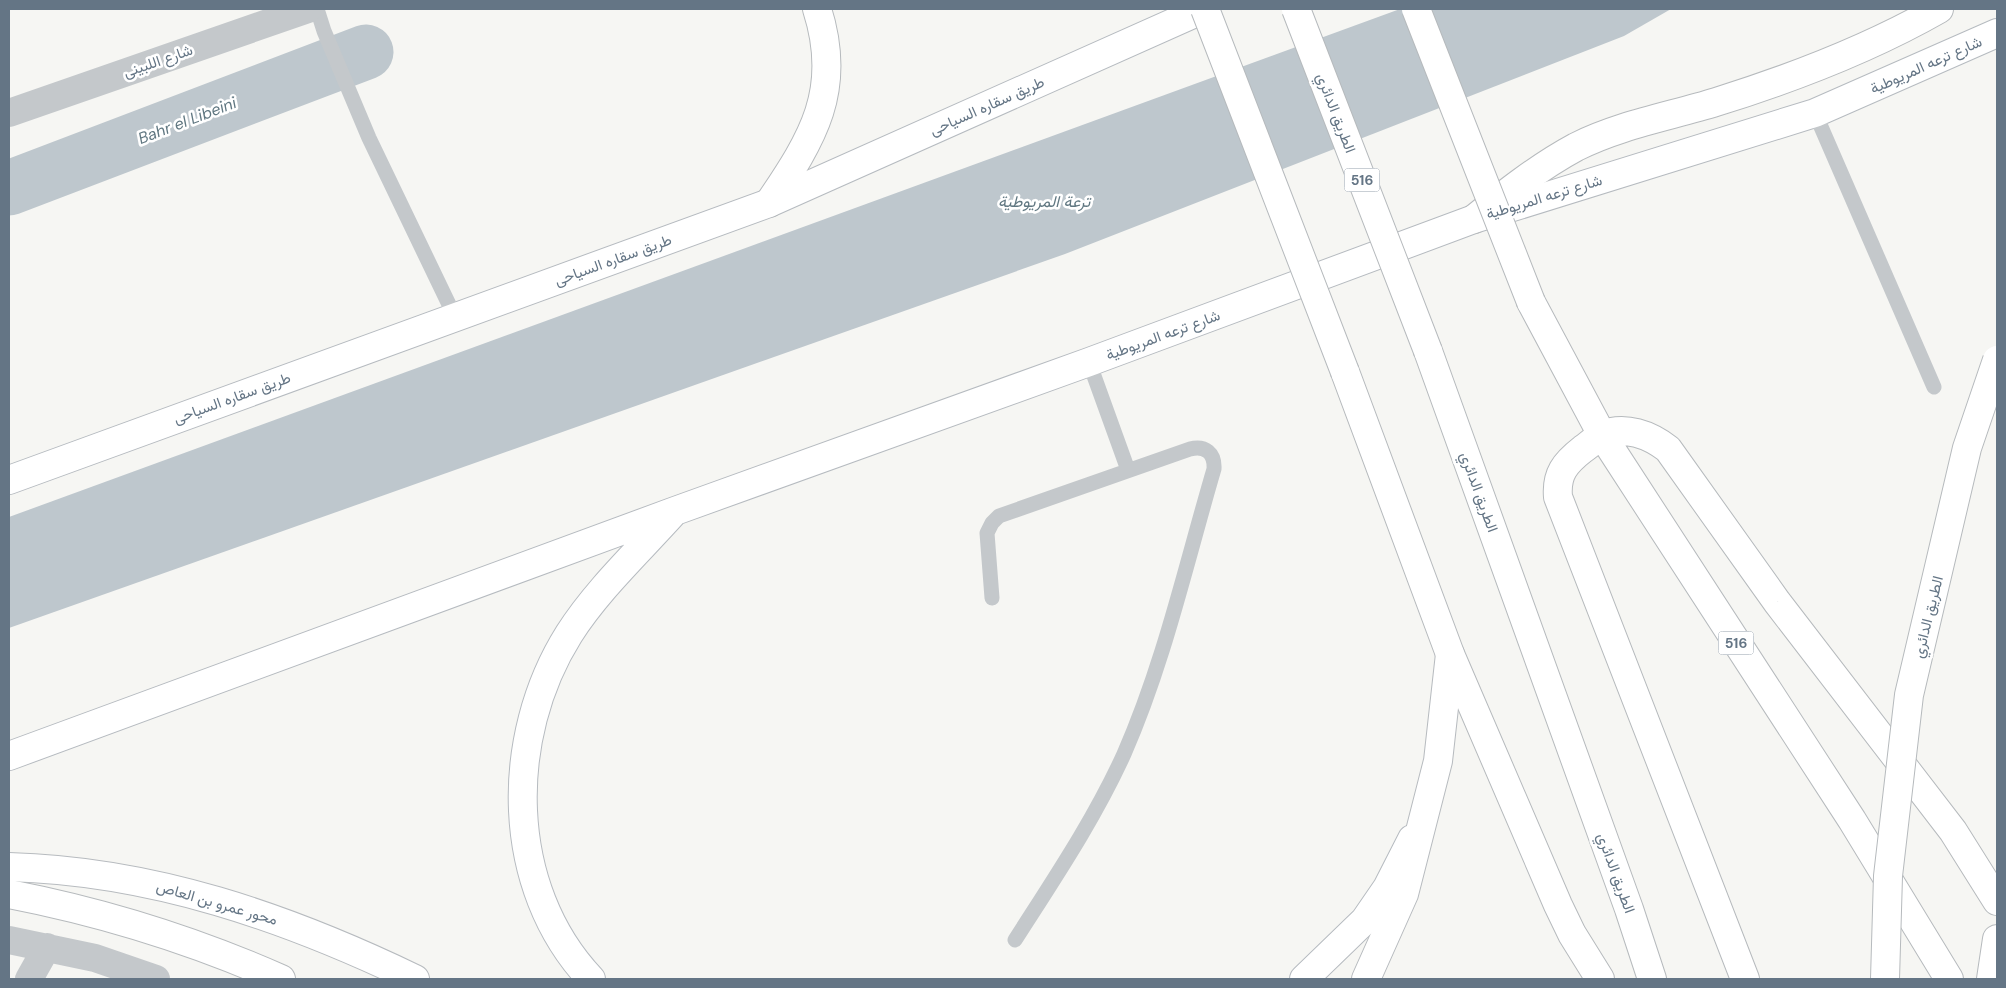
<svg xmlns="http://www.w3.org/2000/svg" width="2006" height="988" viewBox="0 0 2006 988" font-family="'DM Sans',Vazirmatn,sans-serif">
	<rect width="100%" height="100%" fill="#f6f6f3"/>
	<path fill="#bec7cd" d="M1400,9H1671L1624,36L1065,254L9,628V517Z"/>
	<g fill="none" stroke-linecap="round" stroke-linejoin="round">
		<path stroke="#bec7cd" stroke-width="55" d="M9,188L366,52"/>
		<g stroke="#b6bbc0" stroke-width="30">
			<path id="secondary" d="M9,480L769,203L1204,9
				M9,756L675,511L1089,362L1474,219L1815,113L1997,33
				M591,979C504,887 504,737 569,634C597,590 638,552 673,513
				M1304,979L1365,920L1387,888L1412,839"/>
		</g>
		<g stroke="#b7bbbf" stroke-width="30">
			<path id="primary" d="M9,867C153,871 286,917 415,979
				M1366,979L1404,894L1438,761L1450,654"/>
		</g>
		<g stroke="#b6babd" stroke-width="30">
			<path id="highway" d="M769,203C813,138 843,90 817,9
				M1474,219C1506,193 1539,167 1576,147C1619,125 1671,116 1716,102C1793,78 1869,49 1939,9
				M1531,302L1602,435L1852,820L1949,979
				M1428,351L1629,909L1652,979
				M1345,372L1450,654L1558,905L1572,934L1600,979
				M9,894C102,912 195,941 281,979
				M1745,979L1558,497C1556,474 1565,463 1583,449C1589,445 1596,438 1602,435C1625,425 1650,435 1668,449L1777,602L1953,831L1997,901
				M1991,979L1997,939"/>
		</g>
		<path stroke="#c4c8cb" stroke-width="15" d="M317,9L324,31L369,138L455,317
			M1815,113L1934,387
			M1089,362L1128,470
			M992,598L987,533L992,523L999,516L1190,449C1205,445 1215,453 1214,469C1186,564 1164,663 1124,754C1094,820 1054,879 1015,940"/>
		<path stroke="#c4c8cb" stroke-width="28" d="M9,113L308,9
			M9,940L95,958L156,979
			M29,979L47,947"/>
		<use href="#secondary" stroke="#fff" stroke-width="28"/>
		<use href="#primary" stroke="#fff" stroke-width="28"/>
		<use href="#highway" stroke="#fff" stroke-width="28"/>
		<g stroke="#b6babd" stroke-width="30" stroke-linecap="butt">
			<path id="highway-bridge" d="M1205,9L1345,372
				M1296,9L1428,351
				M1416,9L1531,302
				M1885,979L1888,876L1909,695L1967,448L1997,360"/>
		</g>
		<use href="#highway-bridge" stroke="#fff" stroke-width="28"/>
	</g>
	<g text-anchor="middle" stroke-width="5" stroke-linejoin="round" paint-order="stroke">
		<g fill="#fff" stroke="#929eaa" stroke-width="1">
			<rect x="1344.5" y="168.5" width="35" height="23" rx="4"/>
			<rect x="1718.5" y="631.5" width="35" height="23" rx="4"/>
		</g>
		<g font-size="14" font-weight="bold" fill="#647585">
			<text x="1362" y="185">516</text>
			<text x="1736" y="648">516</text>
		</g>
		<g font-size="15" fill="#647585" stroke="#fff">
			<text transform="translate(158 61) rotate(-19)" y="5">شارع اللبينى</text>
			<text transform="translate(1926 65) rotate(-24)" y="5">شارع ترعه المريوطية</text>
			<text transform="translate(987 106) rotate(-24)" y="5">طريق سقاره السياحى</text>
			<text transform="translate(1336 113) rotate(69)" y="5">الطريق الدائري</text>
			<text transform="translate(1544 197) rotate(-17)" y="5">شارع ترعه المريوطية</text>
			<text transform="translate(613 260) rotate(-20)" y="5">طريق سقاره السياحى</text>
			<text transform="translate(1163 335) rotate(-20)" y="5">شارع ترعه المريوطية</text>
			<text transform="translate(232 398) rotate(-20)" y="5">طريق سقاره السياحى</text>
			<text transform="translate(1479 492) rotate(70)" y="5">الطريق الدائري</text>
			<text transform="translate(1928 617) rotate(-76)" y="5">الطريق الدائري</text>
			<text transform="translate(1616 873) rotate(70)" y="5">الطريق الدائري</text>
			<text transform="translate(217 903) rotate(16)" y="5">محور عمرو بن العاص</text>
		</g>
		<g font-size="16" font-style="italic" fill="#607781" stroke="#fff">
			<text transform="translate(187 120) rotate(-21)" y="6">Bahr el Libeini</text>
			<text x="1044" y="207">ترعة المريوطية</text>
		</g>
	</g>
	<rect width="2006" height="988" fill="none" stroke="#647585" stroke-width="20"/>
</svg>
